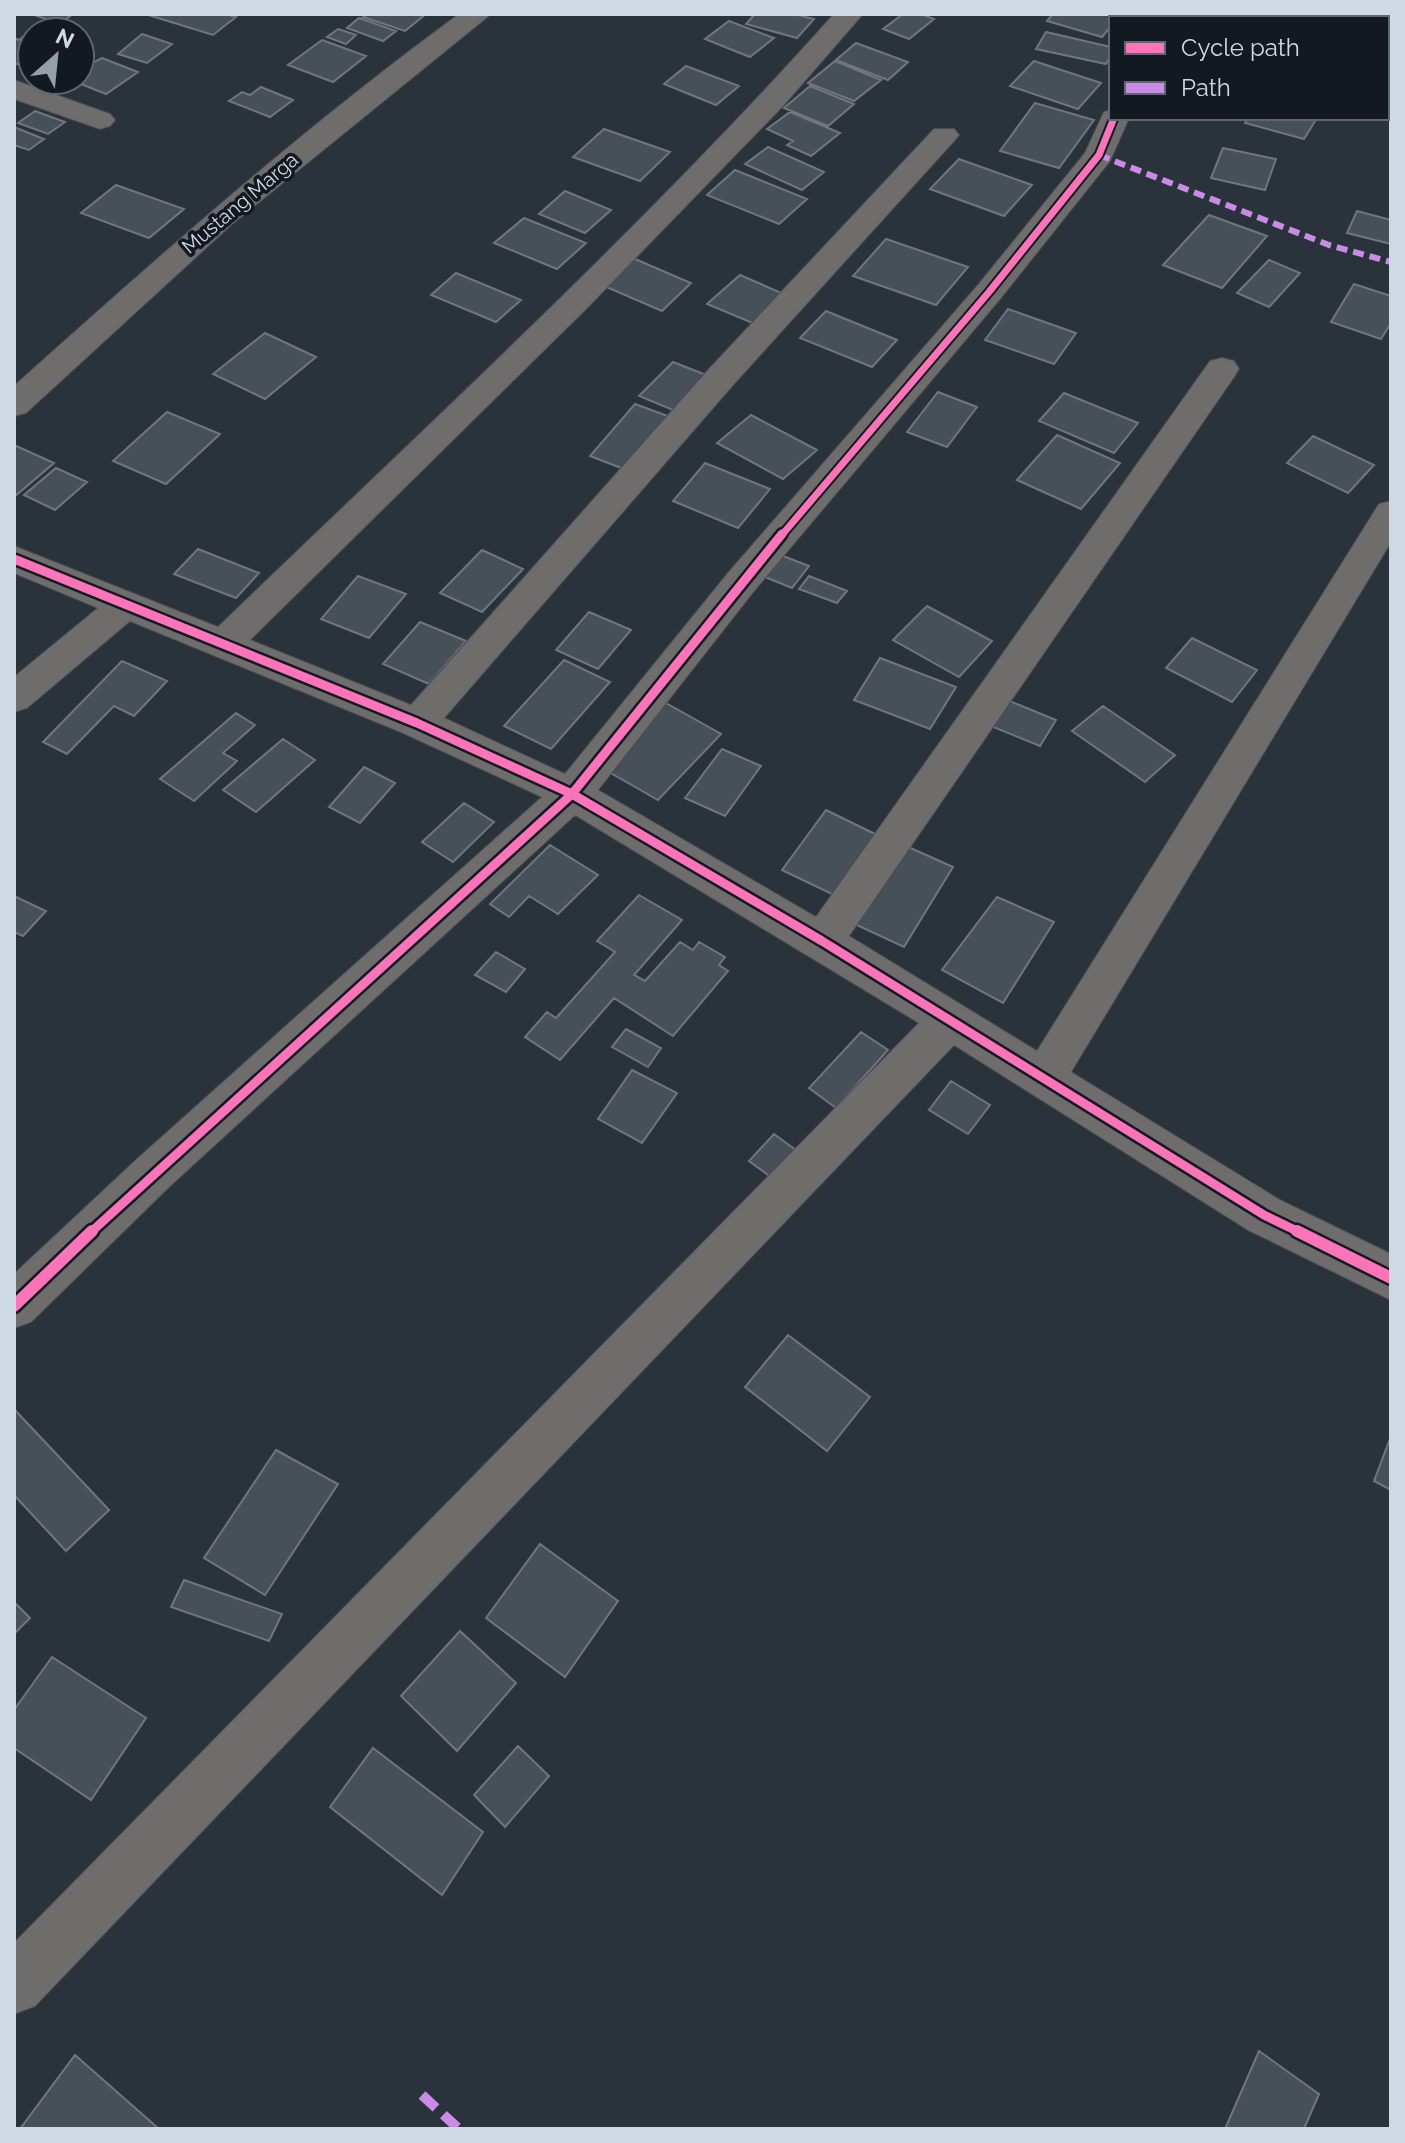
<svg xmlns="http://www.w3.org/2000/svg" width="1405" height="2143" viewBox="0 0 1405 2143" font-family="Raleway,sans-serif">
	<rect width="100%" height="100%" fill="#2a323c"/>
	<path fill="#474f59" stroke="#6f767f" stroke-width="2" d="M32,14H73L59,24Z
		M145,14H225L236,17L213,35Z
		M366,14H426L405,31L363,17Z
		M755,14H794L814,19L797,38L746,24Z
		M903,14H921L934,19L909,39L883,29Z
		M1053,14H1106L1118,18H1111V26L1102,37L1047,21Z
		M1198,14H1232L1236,15L1195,18Z
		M359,18L396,31L383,41L347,28Z
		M729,21L774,38L750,57L705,39Z
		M338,29L356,35L346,44L327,37Z
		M30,31L32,56L20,65L14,63V38L19,40Z
		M1046,32L1111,47V55L1106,64L1036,49Z
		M142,34L172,44L147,63L118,54Z
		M322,40L366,56L333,82L288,65Z
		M856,43L908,62L888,80L836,60Z
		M102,58L138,72L106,94L71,80H80V69Z
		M835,61L881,80L854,101L808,83Z
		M1034,61L1101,83L1078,109L1010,86Z
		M686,66L739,86L716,105L664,84Z
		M810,86L854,104L828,126L784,108Z
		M261,87L293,100L270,117L229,101L242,92L250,95Z
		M1035,103L1094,120L1059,168L1000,151Z
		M35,111L65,122L48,134L18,123Z
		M790,112L840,133L811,156L787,145L793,141L767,129Z
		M1248,118H1317L1304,139L1245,123Z
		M14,127L44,139L29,150L14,145Z
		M604,129L670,152L640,181L573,157Z
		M768,147L824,172L802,190L745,164Z
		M1223,148L1276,159L1265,190L1211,178Z
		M959,159L1032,185L1004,216L930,189Z
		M735,170L807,199L779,224L707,195Z
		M116,185L184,209L149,238L81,213Z
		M565,191L611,210L585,233L539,214Z
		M1357,211L1391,220V244L1347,233Z
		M1209,215L1267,236L1222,288L1163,265Z
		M524,218L586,243L557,269L494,243Z
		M886,239L968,267L936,305L853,276Z
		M635,259L691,283L662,311L604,286Z
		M1269,260L1300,273L1269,307L1237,293Z
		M456,273L521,300L496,322L431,295Z
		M740,275L786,295L755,324L707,304Z
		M1354,284L1391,296V323L1381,339L1331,322Z
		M1008,309L1076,333L1054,364L985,340Z
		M826,311L897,340L872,367L800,338Z
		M265,333L316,357L265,399L213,374Z
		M673,362L711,377L678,412L639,396Z
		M938,392L977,407L947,447L907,432Z
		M1064,393L1138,423L1114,453L1039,421Z
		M635,404L673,418L629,471L590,456Z
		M167,412L220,434L166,484L113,461Z
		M751,415L817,450L783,479L717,443Z
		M1057,435L1120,463L1081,509L1017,480Z
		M1313,436L1374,465L1348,493L1287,463Z
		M14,445L54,463L14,497Z
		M705,463L770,489L738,528L673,501Z
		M56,468L87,482L55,510L24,495Z
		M198,549L259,573L236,598L174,574Z
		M482,550L523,569L482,612L440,593Z
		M783,556L809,566L792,588L765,577Z
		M358,576L406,594L369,638L321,619Z
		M809,576L847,591L837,603L799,589Z
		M927,606L992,641L959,677L893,640Z
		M589,612L631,630L598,669L556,650Z
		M420,622L466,641L429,684L383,664Z
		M1192,638L1257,670L1232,702L1166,668Z
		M880,658L956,687L930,729L854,700Z
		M564,660L610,682L551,749L504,726Z
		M122,661L167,681L134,716L114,706L67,754L43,742Z
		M1002,698L1056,720L1040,746L986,724Z
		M666,703L721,734L658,800L602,768Z
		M1103,706L1175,755L1145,782L1072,731Z
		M236,713L255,725L223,753L237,761L194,801L160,779Z
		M283,739L315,760L256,812L223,790Z
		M722,749L761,766L725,816L685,798Z
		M364,767L395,783L360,823L329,807Z
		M464,803L494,822L453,862L422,842Z
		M826,810L877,835L834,895L782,870Z
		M895,841L953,867L904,947L844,919Z
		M550,845L598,875L558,914L529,896L509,917L490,904Z
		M639,895L682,920L634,975L645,981L680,942L693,950L699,942L725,957L719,965L728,971L673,1036L614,998L560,1060L525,1037L547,1012L556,1018L615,952L597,941Z
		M14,896L46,911L23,936L14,932Z
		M997,897L1054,922L1003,1003L942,970Z
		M496,952L525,969L506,992L475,975Z
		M626,1029L661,1048L648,1067L612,1047Z
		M861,1032L888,1050L836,1108L809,1088Z
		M632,1070L677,1093L642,1143L598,1119Z
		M951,1081L990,1105L968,1134L929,1110Z
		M774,1134L801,1154L776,1181L749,1161Z
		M788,1335L870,1397L827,1451L745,1387Z
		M14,1409L109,1510L66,1551L14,1495Z
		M1391,1436V1490L1374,1481Z
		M276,1450L338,1484L265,1595L204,1558Z
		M540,1544L618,1601L565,1677L486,1618Z
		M184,1580L282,1614L269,1641L171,1607Z
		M14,1602L30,1618L14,1634Z
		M460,1631L516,1683L457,1751L401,1696Z
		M52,1657L146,1718L91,1800L14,1748V1710Z
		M518,1746L549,1776L505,1827L474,1795Z
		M373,1748L483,1832L442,1895L330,1807Z
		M1259,2051L1319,2094L1304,2129H1225Z
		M75,2055L159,2129H20Z"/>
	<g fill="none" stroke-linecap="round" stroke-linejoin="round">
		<g stroke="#464d55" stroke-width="2">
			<path id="minor" d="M459,14H491L231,225L26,413L14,416V386C158,257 303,128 459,14Z
				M834,14H863L783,106L588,307L250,640L411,705L709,369L934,129H954L959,135L954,141L733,385L444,718L565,774L728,573L978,285L1085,153L1104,112L1111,110V118H1129L1110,161L1000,299L754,591L598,790L816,917L1210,361L1222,358L1234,361L1239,369L1234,377L849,936L1037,1051L1379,504L1391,501V542L1071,1072L1280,1200L1391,1254V1300L1248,1230L954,1045L35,2006L14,2014V1943L919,1023L575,815L169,1187L31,1322L14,1328V1274L137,1159L542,797L403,733L130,621L27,708L14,712V677L98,608L14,573V546L218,627C426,426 641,230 834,14Z
				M1144,14H1172L1171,18H1143Z
				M14,80L110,114L115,120L110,126L100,129L14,99Z"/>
		</g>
		<use href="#minor" fill="#6f6c6c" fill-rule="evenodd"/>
		<path stroke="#ca8be6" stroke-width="6" stroke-dasharray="11 6" stroke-linecap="butt" d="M1099,155L1329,245L1391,262"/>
		<path stroke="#ca8be6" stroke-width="10" stroke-dasharray="19 10" stroke-linecap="butt" d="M422,2095L459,2129"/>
		<g stroke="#131921" stroke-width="11">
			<path id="cycleway-far2" d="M781,536L989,292L1099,155L1114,118"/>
		</g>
		<g stroke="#131921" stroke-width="14">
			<path id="cycleway-far1" d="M14,559L417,723L572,794L822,941L1264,1215L1301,1233
				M90,1233L572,794L782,534"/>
		</g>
		<g stroke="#131921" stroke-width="17">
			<path id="cycleway" d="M1297,1231L1391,1278
				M14,1306L92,1231"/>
		</g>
		<use href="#cycleway-far2" stroke="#fb73b8" stroke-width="7"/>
		<use href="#cycleway-far1" stroke="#fb73b8" stroke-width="9"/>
		<use href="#cycleway" stroke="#fb73b8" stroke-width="12"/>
	</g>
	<g text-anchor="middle" stroke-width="7" stroke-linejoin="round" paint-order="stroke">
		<g font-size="20" fill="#cfd9e4" stroke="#131921">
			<text transform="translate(240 203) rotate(-40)" y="7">Mustang Marga</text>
		</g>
	</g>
	<rect width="1405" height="2143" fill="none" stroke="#cfd9e4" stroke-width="32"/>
	<rect x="1109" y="16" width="280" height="104" fill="#131921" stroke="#5e666f" stroke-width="2"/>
	<rect x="1125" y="42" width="40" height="12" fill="#fb73b8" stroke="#5e666f" stroke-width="2"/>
	<text x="1181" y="56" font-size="24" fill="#cfd9e4">Cycle path</text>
	<rect x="1125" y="82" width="40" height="12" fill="#ca8be6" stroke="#5e666f" stroke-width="2"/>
	<text x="1181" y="96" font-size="24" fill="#cfd9e4">Path</text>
	<g transform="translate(56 56) rotate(27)"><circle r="38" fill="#131921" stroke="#5e666f" stroke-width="2"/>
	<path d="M0-6L14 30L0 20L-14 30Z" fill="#959fa9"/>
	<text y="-12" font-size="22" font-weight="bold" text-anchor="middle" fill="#cfd9e4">N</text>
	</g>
</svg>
